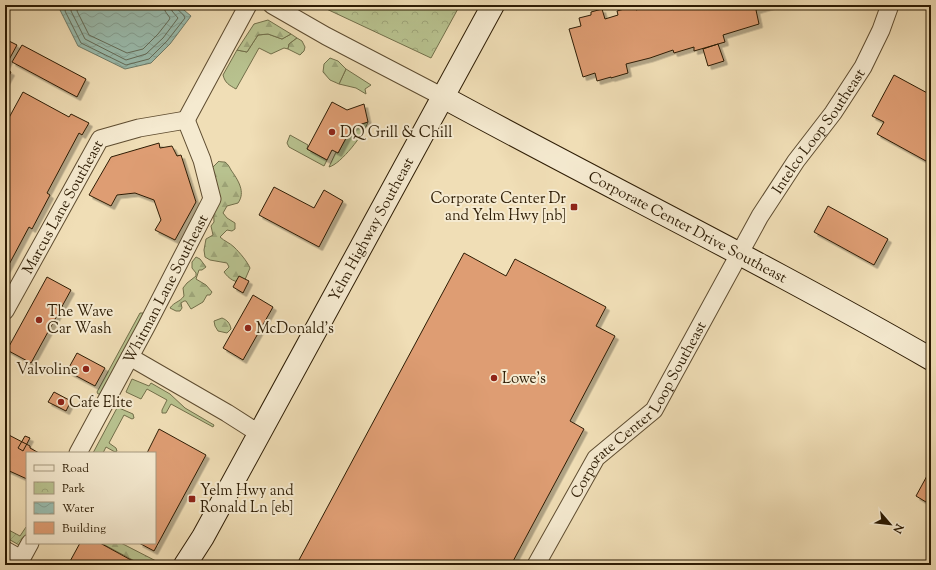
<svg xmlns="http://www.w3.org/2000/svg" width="936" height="570" viewBox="0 0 936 570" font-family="'Sorts Mill Goudy',serif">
	<defs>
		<pattern id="forest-firs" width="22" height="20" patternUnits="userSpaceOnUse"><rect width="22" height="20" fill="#b8c28f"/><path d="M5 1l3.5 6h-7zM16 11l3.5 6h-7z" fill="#9ea67a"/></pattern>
		<pattern id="park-crowns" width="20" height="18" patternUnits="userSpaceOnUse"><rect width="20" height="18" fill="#b8c28f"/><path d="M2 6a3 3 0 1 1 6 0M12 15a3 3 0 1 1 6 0" fill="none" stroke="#9ea67a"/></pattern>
		<pattern id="garden-furrows" width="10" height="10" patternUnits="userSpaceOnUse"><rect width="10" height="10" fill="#b8c28f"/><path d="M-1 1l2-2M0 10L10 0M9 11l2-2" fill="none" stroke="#9ea67a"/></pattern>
		<pattern id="water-waves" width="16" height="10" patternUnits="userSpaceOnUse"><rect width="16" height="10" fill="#9abcae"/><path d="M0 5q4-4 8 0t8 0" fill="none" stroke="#85a194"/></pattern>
		<filter id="shadow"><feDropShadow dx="3.5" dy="3.5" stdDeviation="0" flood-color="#0004"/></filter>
	</defs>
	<rect width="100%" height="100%" fill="#f0deb6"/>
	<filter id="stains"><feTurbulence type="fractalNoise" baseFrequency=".005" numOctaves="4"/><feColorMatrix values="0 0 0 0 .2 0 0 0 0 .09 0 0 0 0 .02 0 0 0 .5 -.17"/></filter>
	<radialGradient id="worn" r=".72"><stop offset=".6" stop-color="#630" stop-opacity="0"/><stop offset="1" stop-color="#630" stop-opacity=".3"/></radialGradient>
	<path fill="#b8c28f" stroke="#726f4a" d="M268,34L282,39L291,34L297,38L289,44L288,49L284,48L271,54L259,48L236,89C229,85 225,83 223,75L237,50L247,52L258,35Z
		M346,69L371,85L365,89L366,94L356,88L339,84Z
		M368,122C364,134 341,164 329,167L336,152L338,153L352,127Z
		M290,135L308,145L307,149L327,160L324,166L289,147L287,143Z
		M140,313H143L144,316L102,394H98L97,392Z
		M132,379L149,386L151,383L170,394L185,408L214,425L213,427L171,404L166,413H162V410L167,400L147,389L141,399L126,392Z
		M117,408H119L133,414L134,418L132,419L124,415L109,443L116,448L117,451L115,452L106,447L103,453H93Z"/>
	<path fill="url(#forest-firs)" stroke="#726f4a" d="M268,20L291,34L282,39L268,34L258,35L247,52L237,50L254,24Z
		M297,38L302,41L305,47L304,51L300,55L288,49L289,44Z
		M330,58L338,61L346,69L339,84L330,80L323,72L324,64Z
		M219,161C219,162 225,162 225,162C228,164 230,168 231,170C238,180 246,192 238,203L227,206L223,213L227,218L235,223V229L232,231L227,230L220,237C224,241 230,243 234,247C240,253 247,261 250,268L244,282C235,283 229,279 224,272L229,267L227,263L210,260L205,257L204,250L206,239L213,235L211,226L214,222L212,168Z
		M196,257L200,259L206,267L202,270H199L196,279L206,285L212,292L210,295H207L203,302L191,309L186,301H184L181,303L182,308L180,311H176L170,308C174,302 180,302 184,296L183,288L187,283L196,276V273L192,268V262Z
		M222,318C227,320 230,323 231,329L227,333L218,331L215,326L214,321Z
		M101,543H121L158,562L156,565H142Z"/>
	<path fill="url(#park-crowns)" stroke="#726f4a" d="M318,5H460L431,58Z"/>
	<path fill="url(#garden-furrows)" stroke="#726f4a" d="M26,527L27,528C27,535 25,540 19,545L5,537V528L20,536Z"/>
	<path fill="url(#water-waves)" stroke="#6e7c6a" d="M64,5H178L191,16L170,44L151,63L125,69L78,46L60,10Z"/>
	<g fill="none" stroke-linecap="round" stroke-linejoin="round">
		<path stroke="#646c59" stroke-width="1" d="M67,5L65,11L81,43L126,65L149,59L167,41L185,18C183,12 176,11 176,5
			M72,5L71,11L85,39L126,60L146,54L163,38L178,18L172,11L171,5
			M78,5L77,11L89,35L127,53L143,49L158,34L169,20L170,18L165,11V5"/>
	</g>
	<path fill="#de9d73" stroke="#2d1c04" filter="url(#shadow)" d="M648,5H773L756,10L759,24L723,35L725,42L694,51V47L674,53L673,50L650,58L626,64L628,73L611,78V77L597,81L595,73L583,77L569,29L581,26L579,18L591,15V12L602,9L605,19L618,15L617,11L635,6L636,10L649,6Z
		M9,41L17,45L5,67V49Z
		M718,44L724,61L708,66L703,49Z
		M22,45L86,79L77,97L12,62Z
		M5,69L11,72L5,83Z
		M894,75L931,95V153L926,161L877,134L884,122L872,116Z
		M23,92L69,117L71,114L89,123L82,135L79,133L47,193L50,195L32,229L29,227L5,272V125Z
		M332,102L347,110L364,104L368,122L352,127L338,153L332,150L327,160L307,149Z
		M159,143L160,148L172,146L177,156L181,155L196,202L175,240L155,230L161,220L154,200L135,193L117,195L111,206L89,195L111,157Z
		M274,187L314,208L324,190L343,201L319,247L259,215Z
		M828,206L888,239L874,265L814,232Z
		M464,253L506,276L515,259L606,307L596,326L615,336L570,421L584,429L511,565H308L299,560Z
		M239,276L249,281L243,293L233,287Z
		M47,277L71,290L31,363L7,350Z
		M253,295L273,307L243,360L223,348Z
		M77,353L105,368L95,386L67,371Z
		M54,392L71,401L66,411L48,402Z
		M159,429L206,455L154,551L139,543H155V453H147Z
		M5,433L30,446V448L39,453H27V479L5,469Z
		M25,436L30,438L23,451L18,448Z
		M928,474L931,476V505L916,496Z
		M80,543H100L140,565H68Z"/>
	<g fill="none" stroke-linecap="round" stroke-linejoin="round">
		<g stroke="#5e4c30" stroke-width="19">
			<g id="street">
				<path d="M272,5L326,36L443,97"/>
				<path d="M186,120L248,5"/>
				<path id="s1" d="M5,311L100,139L139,128L186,120"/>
				<path d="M130,357L227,413L260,434"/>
				<path id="s2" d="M78,453L146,327L212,199L202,160L186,120"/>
				<path d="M5,550L21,559"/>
				<path d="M18,565L30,543"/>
				<path id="s3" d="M536,565L596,458L654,410L760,216L796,161L833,113L863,67L881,30L890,5"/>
			</g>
		</g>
		<g stroke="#2d1c04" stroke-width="24">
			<g id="secondary">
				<path id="s4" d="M443,97C605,185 771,267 931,359"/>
				<path id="s5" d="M185,565L203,537L493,5"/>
			</g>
		</g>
		<use href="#street" stroke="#f5ead0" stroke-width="17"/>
		<use href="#secondary" stroke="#f5ead0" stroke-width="22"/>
	</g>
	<g fill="#8f2418" stroke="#f5ead0" stroke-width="1.5">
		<circle cx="332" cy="132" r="4"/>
		<rect x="570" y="203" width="8" height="8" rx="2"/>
		<circle cx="39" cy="320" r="4"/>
		<circle cx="248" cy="328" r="4"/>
		<circle cx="86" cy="369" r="4"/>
		<circle cx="494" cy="378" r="4"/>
		<circle cx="61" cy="402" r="4"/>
		<rect x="188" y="495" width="8" height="8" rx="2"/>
	</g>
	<g text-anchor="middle" stroke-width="4" stroke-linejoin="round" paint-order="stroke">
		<g font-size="15" fill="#2d1c04" stroke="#f5ead0">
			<text dy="5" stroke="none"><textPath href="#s3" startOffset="522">Intelco Loop Southeast</textPath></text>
			<text dy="5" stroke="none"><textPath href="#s1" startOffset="119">Marcus Lane Southeast</textPath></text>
			<text dy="5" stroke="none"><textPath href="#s4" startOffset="277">Corporate Center Drive Southeast</textPath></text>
			<text dy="5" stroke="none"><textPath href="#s5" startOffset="384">Yelm Highway Southeast</textPath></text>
			<text dy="5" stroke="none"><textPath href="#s2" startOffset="186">Whitman Lane Southeast</textPath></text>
			<text dy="5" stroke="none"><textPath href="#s3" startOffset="188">Corporate Center Loop Southeast</textPath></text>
		</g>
		<g font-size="15" fill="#2d1c04" stroke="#f5ead0" text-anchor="start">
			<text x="340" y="137">DQ Grill &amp; Chill</text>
			<text x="566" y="203" text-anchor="end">Corporate Center Dr<tspan x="566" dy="17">and Yelm Hwy [nb]</tspan></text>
			<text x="47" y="316">The Wave<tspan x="47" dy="17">Car Wash</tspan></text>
			<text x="256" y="333">McDonald's</text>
			<text x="78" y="374" text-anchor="end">Valvoline</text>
			<text x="502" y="383">Lowe's</text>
			<text x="69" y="407">Cafe Elite</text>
			<text x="200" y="495">Yelm Hwy and<tspan x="200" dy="17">Ronald Ln [eb]</tspan></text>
		</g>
	</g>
	<rect width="936" height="570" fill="none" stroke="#f0deb6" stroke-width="20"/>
	<rect x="6" y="6" width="924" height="558" fill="none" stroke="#2d1c04" stroke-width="2"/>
	<rect x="10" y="10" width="916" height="550" fill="none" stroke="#2d1c04"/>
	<rect x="26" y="452" width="130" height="92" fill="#f5ead0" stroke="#a5987e"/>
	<rect x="34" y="465" width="20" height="6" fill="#f5ead0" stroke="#a5987e"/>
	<text x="62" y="472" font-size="12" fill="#2d1c04">Road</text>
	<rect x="34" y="482" width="20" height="12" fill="url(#park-crowns)" stroke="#a5987e"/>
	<text x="62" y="492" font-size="12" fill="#2d1c04">Park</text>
	<rect x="34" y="502" width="20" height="12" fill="url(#water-waves)" stroke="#a5987e"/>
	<text x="62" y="512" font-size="12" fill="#2d1c04">Water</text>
	<rect x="34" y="522" width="20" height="12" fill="#de9d73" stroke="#a5987e"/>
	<text x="62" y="532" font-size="12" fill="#2d1c04">Building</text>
	<g transform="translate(890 524) rotate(118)" stroke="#f5ead0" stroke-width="3" paint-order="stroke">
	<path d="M0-3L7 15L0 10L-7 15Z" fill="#2d1c04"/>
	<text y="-6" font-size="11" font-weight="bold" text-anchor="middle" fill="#2d1c04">N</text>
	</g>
	<rect width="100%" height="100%" filter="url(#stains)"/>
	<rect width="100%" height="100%" fill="url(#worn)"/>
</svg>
